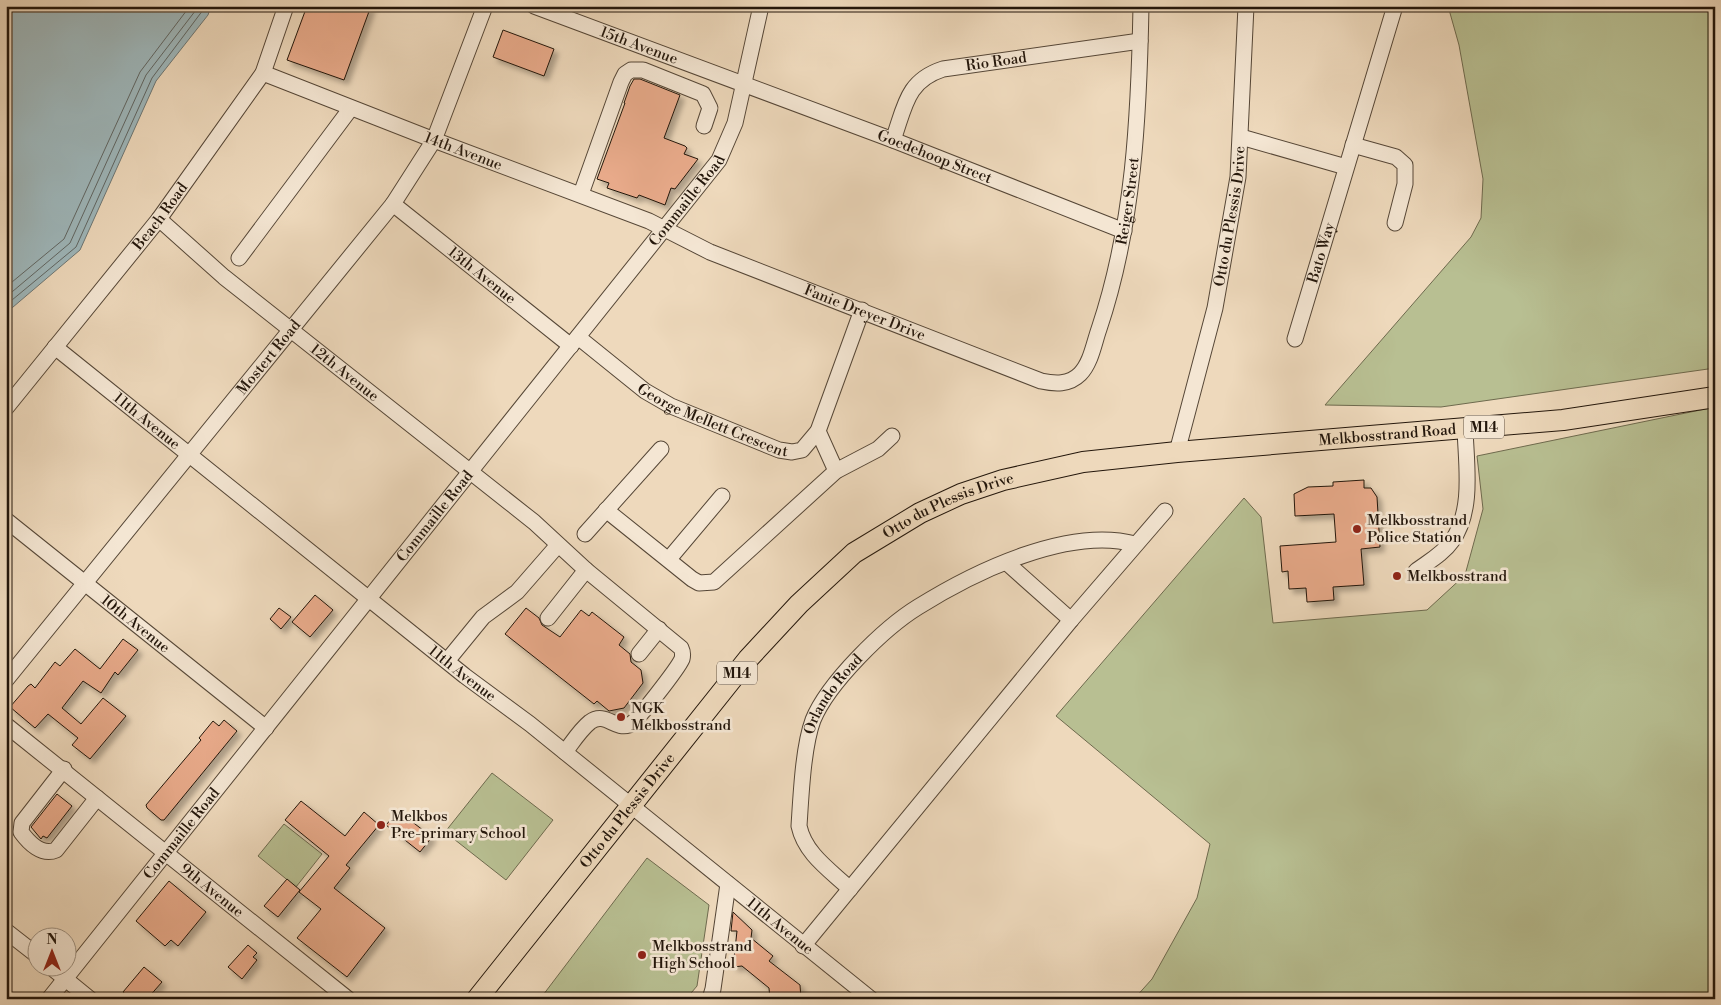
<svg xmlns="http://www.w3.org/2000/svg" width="1721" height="1005" viewBox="0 0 1721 1005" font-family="'Libre Bodoni',serif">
	<defs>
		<filter id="shadow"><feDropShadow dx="4.5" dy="4.5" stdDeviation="2.5" flood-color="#0004"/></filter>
	</defs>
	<rect width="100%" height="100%" fill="#eed9bc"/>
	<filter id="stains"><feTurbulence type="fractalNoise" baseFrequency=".004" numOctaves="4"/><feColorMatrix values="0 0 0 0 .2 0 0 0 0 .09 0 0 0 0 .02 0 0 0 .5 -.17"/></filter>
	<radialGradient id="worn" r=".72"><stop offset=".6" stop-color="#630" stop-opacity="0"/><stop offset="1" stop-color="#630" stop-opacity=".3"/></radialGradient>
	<path fill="#b8bf92" stroke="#6e6a4e" d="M1448,6H1715V368L1441,407L1325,405L1471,237L1481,218L1483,179L1459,45Z
		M1715,407V999H1134L1152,979L1197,898L1210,844L1056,716L1244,498L1261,517L1273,623L1427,610L1465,575L1483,509L1477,456Z
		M492,773L553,820L506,880L445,832Z
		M284,824L322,854L296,887L258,856Z
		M647,858L709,905L697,986L686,999H540Z"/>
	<path fill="#9eb7bb" stroke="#6d7775" d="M6,6H211L208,15L156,81L80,250L6,313Z"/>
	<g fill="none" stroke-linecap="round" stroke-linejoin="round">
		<path stroke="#606663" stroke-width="1" d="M6,287L64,239L140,72L190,6
			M6,297L70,243L146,75L199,6
			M6,305L76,247L152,78L206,6"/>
	</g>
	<path fill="#e8aa8a" stroke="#23160b" filter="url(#shadow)" d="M307,6H371L344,80L287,60Z
		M503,30L554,49L544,76L493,57Z
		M634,79H640L680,95L664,138L685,146L687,148L684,154L698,159L675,189L671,188L665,205L639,195L637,198L607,188L609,183L597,179L625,103H624L630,86Z
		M1364,480V488H1371L1377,497L1380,547L1361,549L1364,585L1333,587L1334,600L1307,602L1306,588L1289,589L1288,571L1282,572L1280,546L1336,542L1334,514L1295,516L1294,494L1308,487L1333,486V482Z
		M315,595L333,610L310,637L292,622Z
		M279,608L291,617L281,629L270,619Z
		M526,608L539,618L542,625L560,637L581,610L589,616L592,612L624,637L619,645L630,654L631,662L641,670L643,683L624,708L609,711L597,701L594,704L505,634Z
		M123,639L138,650L118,675L115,672L101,693L83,681L62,708L81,724L103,698L126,716L90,759L72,745L78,738L48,714L35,728L10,707L28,686L31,684L35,688L55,662L60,666L75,649L100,669Z
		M224,720L237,731L164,820H161L147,808L146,805L201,740L199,738L213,721L219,726Z
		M57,794L72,806L47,838L43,836L41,839L31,827Z
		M301,801L345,836L364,812L379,825L346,865L350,868L334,888L385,928L347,977L297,938L321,909L299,892L329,856L285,820Z
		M398,811L432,837L420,852L386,825Z
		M287,879L300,890L278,917L264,906Z
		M169,881L206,912L178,946L171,940L165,946L136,921Z
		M733,912L752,930L751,938L773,956L769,961L800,985L801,999H770L769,988L742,966L733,967L737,931H731Z
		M248,945L257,953L253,957L257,960L242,979L228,967Z
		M144,967L162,982L147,999H131L123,992Z"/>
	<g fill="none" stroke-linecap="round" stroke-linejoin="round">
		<g stroke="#564737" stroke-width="17">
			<g id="minor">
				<path id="s1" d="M534,6L893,140L1124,231"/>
				<path id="s2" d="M263,73L434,140L649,221L710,252L1041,381C1055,384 1069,385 1080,374C1091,363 1094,343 1099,329C1134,225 1139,115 1141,6"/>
				<path d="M1241,137L1346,167"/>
				<path id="s3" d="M893,140C905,107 906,81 943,69L1140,41"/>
				<path d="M1353,145L1396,157L1405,165V184L1395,223"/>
				<path d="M581,194L621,82L625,74L631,70H643L703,94L710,108L704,126"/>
				<path id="s4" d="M393,204L571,346"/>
				<path id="s5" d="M159,219L224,277L534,522L586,570L681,648C683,652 683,655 682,659C678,668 637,722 629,725C615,730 605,711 590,722C580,730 572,743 565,752"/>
				<path d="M239,258L351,108"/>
				<path id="s6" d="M578,337L645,391L671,406L779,450L792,452L802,450L818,431L862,310"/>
				<path id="s7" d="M1295,339L1395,6"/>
				<path id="s8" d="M55,347L465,676L530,724L871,999"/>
				<path id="s9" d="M6,408L159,219L263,73L286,6"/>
				<path d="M818,431L836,471"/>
				<path id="s10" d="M1177,452L1215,308L1238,177L1246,6"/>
				<path d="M606,510L692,579L699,583L714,582L836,471L878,449L892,436"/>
				<path id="s11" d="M6,520L266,728"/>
				<path d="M585,534L661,449"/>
				<path d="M669,559L722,496"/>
				<path d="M1007,563L1071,620"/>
				<path d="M1416,571C1428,562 1443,554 1452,541C1474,510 1466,464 1465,428"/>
				<path d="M548,618L586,570"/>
				<path d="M639,654L659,629"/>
				<path d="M447,661L483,617L517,592L558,545"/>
				<path id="s12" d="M6,680L393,204L434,140L485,6"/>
				<path id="s13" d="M6,725L348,999"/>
				<path d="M64,769L22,823L21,832C29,843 42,856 56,850L97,798"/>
				<path id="s14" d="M850,889C830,870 805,854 799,826C801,796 803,747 813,720C828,683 884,628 918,607C974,572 1068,526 1135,544"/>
				<path d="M6,931L38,956"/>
				<path d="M803,946L1071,620L1165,511"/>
				<path d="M52,968L90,999"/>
				<path id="s15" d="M49,999L719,160L735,123L761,6"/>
				<path d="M710,999L713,989L728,884"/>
			</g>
		</g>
		<g stroke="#23160b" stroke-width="22">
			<g id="major">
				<path id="s16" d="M477,999L748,659L799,604L854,553L920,513L961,494L1003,480L1083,462L1177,452L1563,420L1715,397"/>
			</g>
		</g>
		<use href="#minor" stroke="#f4e6d3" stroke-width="15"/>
		<use href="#major" stroke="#eed9bc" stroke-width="20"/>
	</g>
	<g fill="#8f2418" stroke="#f4e6d3" stroke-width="2">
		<circle cx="1357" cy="529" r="5"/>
		<circle cx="1397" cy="576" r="5"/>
		<circle cx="621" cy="717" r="5"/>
		<circle cx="381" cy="825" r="5"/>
		<circle cx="642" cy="955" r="5"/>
	</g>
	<g text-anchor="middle" stroke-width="5" stroke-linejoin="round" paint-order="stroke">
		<g fill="#f4e6d3" stroke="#625447" stroke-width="1">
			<rect x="1464" y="415.5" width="40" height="23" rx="4"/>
			<rect x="717" y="661.5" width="40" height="23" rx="4"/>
		</g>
		<g font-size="14" font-weight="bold" fill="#23160b">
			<text x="1484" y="432">M14</text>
			<text x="737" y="678">M14</text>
		</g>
		<g font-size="15" fill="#23160b" stroke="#f4e6d3">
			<text dy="5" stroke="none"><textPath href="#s1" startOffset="112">15th Avenue</textPath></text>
			<text dy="5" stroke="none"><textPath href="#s3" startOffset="145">Rio Road</textPath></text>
			<text dy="5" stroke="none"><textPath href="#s2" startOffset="215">14th Avenue</textPath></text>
			<text dy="5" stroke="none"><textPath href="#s1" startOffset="428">Goedehoop Street</textPath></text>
			<text dy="5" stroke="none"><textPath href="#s15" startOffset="1022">Commaille Road</textPath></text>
			<text dy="5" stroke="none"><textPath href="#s2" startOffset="1059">Reiger Street</textPath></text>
			<text dy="5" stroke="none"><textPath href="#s9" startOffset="246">Beach Road</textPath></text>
			<text dy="5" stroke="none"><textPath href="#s10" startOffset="242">Otto du Plessis Drive</textPath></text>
			<text dy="5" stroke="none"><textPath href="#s7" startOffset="90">Bato Way</textPath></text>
			<text dy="5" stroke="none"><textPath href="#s4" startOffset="114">13th Avenue</textPath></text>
			<text dy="5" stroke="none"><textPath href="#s2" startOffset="648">Fanie Dreyer Drive</textPath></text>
			<text dy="5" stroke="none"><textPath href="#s12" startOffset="416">Mostert Road</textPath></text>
			<text dy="5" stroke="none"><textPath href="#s5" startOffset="241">12th Avenue</textPath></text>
			<text dy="5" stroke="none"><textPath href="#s6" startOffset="160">George Mellett Crescent</textPath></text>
			<text dy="5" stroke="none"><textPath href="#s8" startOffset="118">11th Avenue</textPath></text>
			<text dy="5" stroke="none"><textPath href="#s16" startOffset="1139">Melkbosstrand Road</textPath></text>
			<text dy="5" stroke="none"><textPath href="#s16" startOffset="691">Otto du Plessis Drive</textPath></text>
			<text dy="5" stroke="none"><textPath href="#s15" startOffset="618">Commaille Road</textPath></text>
			<text dy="5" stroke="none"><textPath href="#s11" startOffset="166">10th Avenue</textPath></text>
			<text dy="5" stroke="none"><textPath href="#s8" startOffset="522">11th Avenue</textPath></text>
			<text dy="5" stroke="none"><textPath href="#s14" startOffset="222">Orlando Road</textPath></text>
			<text dy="5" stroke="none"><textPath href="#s16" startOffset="241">Otto du Plessis Drive</textPath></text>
			<text dy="5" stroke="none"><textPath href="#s15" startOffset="212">Commaille Road</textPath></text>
			<text dy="5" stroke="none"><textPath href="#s13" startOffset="264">9th Avenue</textPath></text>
			<text dy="5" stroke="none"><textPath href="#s8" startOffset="928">11th Avenue</textPath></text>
		</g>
		<g font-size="15" fill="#23160b" stroke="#f4e6d3" text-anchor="start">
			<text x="1367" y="525">Melkbosstrand<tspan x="1367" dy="17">Police Station</tspan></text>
			<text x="1407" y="581">Melkbosstrand</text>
			<text x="631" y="713">NGK<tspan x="631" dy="17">Melkbosstrand</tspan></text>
			<text x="391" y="821">Melkbos<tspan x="391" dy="17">Pre-primary School</tspan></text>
			<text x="652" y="951">Melkbosstrand<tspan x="652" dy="17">High School</tspan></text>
		</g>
	</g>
	<rect width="1721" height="1005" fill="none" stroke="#eed9bc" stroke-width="25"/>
	<rect x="8" y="8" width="1706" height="990" fill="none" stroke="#23160b" stroke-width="2.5"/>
	<rect x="12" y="12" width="1696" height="980" fill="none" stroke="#23160b"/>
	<g transform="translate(52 952)"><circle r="24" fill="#f4e6d3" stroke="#a09383"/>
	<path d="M0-4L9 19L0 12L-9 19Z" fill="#8f2418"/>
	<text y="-8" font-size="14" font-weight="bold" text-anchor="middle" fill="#23160b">N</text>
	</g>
	<rect width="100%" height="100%" filter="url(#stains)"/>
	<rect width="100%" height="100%" fill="url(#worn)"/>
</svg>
